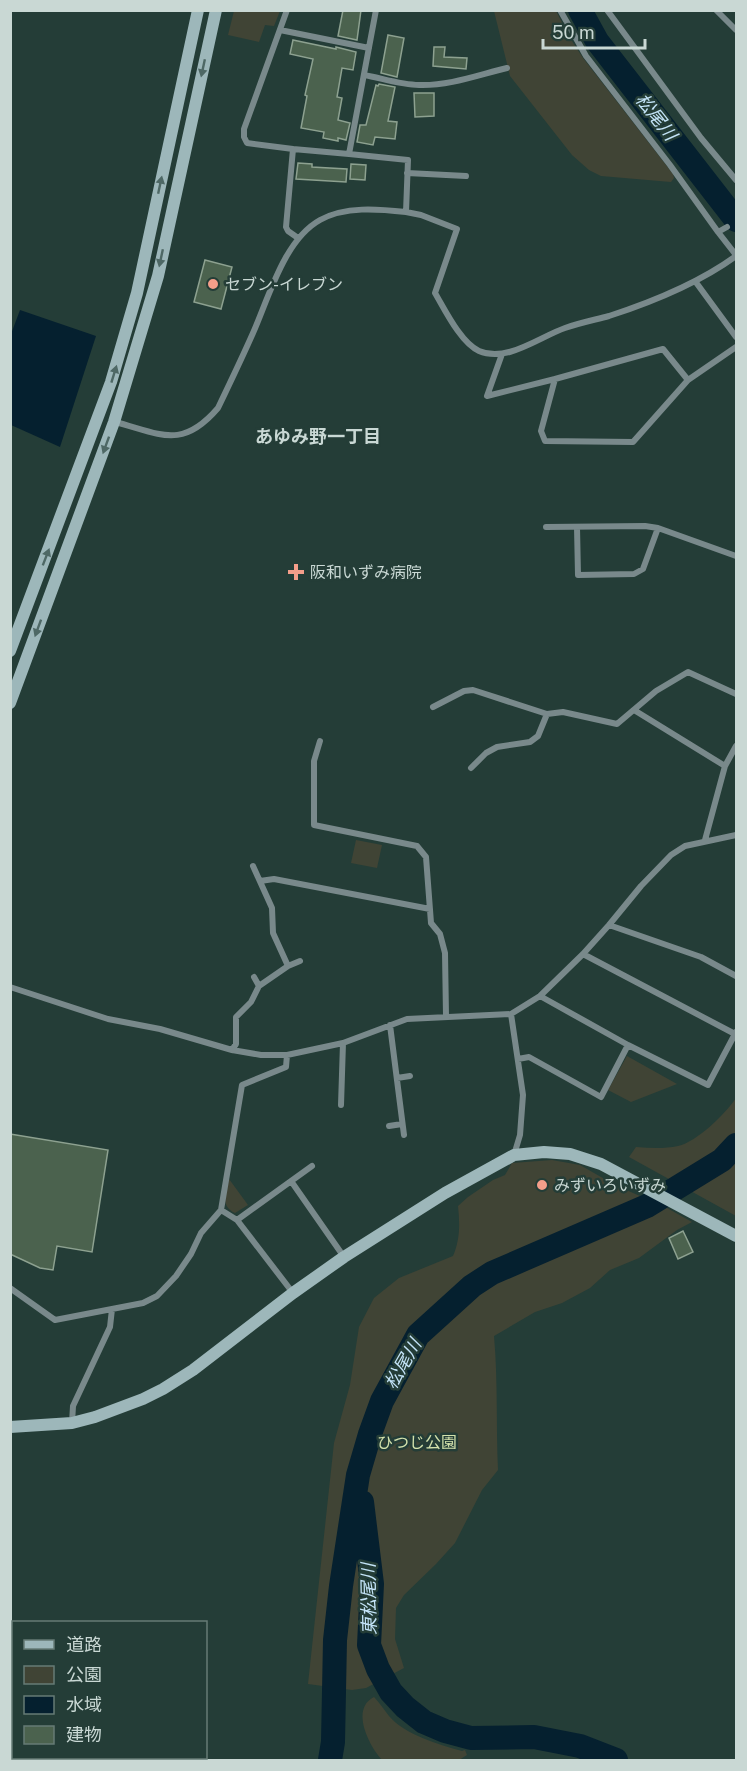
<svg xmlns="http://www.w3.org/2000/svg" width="747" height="1771" viewBox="0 0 747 1771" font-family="'Public Sans','Noto Sans JP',sans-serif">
	<rect width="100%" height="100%" fill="#243d37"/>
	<path fill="#404435" d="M234,11V10L280,11L274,26L265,25L259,42L228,35Z
		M494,11H556L570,38L583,58L673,174L674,178L671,182L601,176L589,170L572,155L510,76Z
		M356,840L382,845L377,868L351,863Z
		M627,1056L677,1084L631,1102L608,1090Z
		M736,1098V1216L629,1157L636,1147C650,1148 664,1149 678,1146C697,1142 726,1113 736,1098Z
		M552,1160L580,1165L615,1185L667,1208L692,1222L677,1230L639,1258L610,1270L590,1288L562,1303L535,1312L494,1336C498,1381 496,1425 498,1470L482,1490L455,1543L436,1564L404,1595L396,1608L395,1639L404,1668L366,1688L352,1690L308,1684L334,1443L350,1385L359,1327L374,1298L399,1278L453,1256C460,1240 460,1224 458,1206L468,1197L493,1180L505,1175L512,1163Z
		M229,1179L248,1205L235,1213C219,1205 227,1193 229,1179Z
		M374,1697C380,1703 384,1710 389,1716C404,1734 439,1745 462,1751L465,1750L467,1755L459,1760H382C369,1746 350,1709 374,1697Z"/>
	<path fill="#05202f" d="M20,310L96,336L60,447L11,425V334Z"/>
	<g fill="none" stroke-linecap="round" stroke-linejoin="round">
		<path stroke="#05202f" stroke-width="24" d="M580,10L597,41L736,220
			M362,1502L372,1584L369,1645L378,1669L391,1692L405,1707L424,1722L445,1731L471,1738L534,1737L580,1746L616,1760
			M330,1760L333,1742L335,1640L341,1586L358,1475L370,1434L382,1401L418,1335L472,1286L492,1273L647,1206L722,1160L736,1145"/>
	</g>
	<path fill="#4b624e" stroke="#8da190" stroke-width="1.5" d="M343,10H361L357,40L338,36Z
		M388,35L404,38L397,77L381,73Z
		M293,40L336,49V47L356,52L353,70L342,68L337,97L342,98L338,120L350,123L346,140L338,138V141L323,138L324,132L301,128L307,96L305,95L313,59L290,54Z
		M434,47H445L444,57L467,58L466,69L433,66Z
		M379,84L395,87L388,121L397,122L395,139L375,137L373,145L357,142L360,125H366L376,85L378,86Z
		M414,93H434V116L415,117Z
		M298,163L312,164V167L347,169L346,182L296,179Z
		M351,164L366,165L365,180L350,179Z
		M205,260L232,267L221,309L194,302Z
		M10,1134L108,1150L92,1252L57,1246L53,1270L40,1268L10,1254Z
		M683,1231L693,1252L678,1259L669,1238Z"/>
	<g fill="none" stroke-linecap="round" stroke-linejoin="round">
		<path stroke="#79898b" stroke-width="6" d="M287,10L244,129V137L247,143L293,149
			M560,10L586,56L670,165L718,232
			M607,10L701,138L736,180
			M716,10L736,30
			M280,30L369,48
			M364,75C381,78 401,85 419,85C449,86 478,75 507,68
			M349,154L408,160L406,212L421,215L457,229L435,293C445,310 461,343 479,351C507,363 539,337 565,328C579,323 594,320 609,316C652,302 699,283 736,256
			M407,173L466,176
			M727,227L718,232L736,255
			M298,238L288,231L286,227L293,149L349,154L376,10
			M695,281L736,337
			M502,354L487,396L555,379
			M688,380L663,349L555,379L541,431L545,441L633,442L688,380L736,347
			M115,422C161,434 182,450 218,408C230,383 242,358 253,333C269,297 284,240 320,220C345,206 378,209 406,212
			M546,527L645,526L658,528L736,556
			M577,527L578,575L634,574L643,569L658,528
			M433,707L464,691L473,690L547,714L563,712L617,724L656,691L688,672L736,694
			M634,710L725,766
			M320,741L314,761V825L417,846L426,857L431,923L440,934L445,953L446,1016
			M471,768L486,753L497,747L530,742L538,736L547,714
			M705,840L725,766L736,746
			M260,881L274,879L430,909
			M609,925L701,957L736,976
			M583,954L735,1034
			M288,966L300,961
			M254,977L259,986
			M10,987L108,1019L160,1029L232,1050L261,1055H287L343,1043L407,1019L511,1014L540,996L583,954L609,925L641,886L671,855L685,846L736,835
			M540,996L628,1045L708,1085L736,1032
			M511,1014L523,1095L520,1135L514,1155
			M390,1025L404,1135
			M232,1050L236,1044V1017L251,1002L259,986L288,966L273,933L272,908L253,866
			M518,1059L529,1057L601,1097L628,1045
			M397,1078L410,1076
			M341,1105L343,1043
			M389,1126L402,1124
			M291,1181L344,1257
			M221,1210L237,1220L293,1293
			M237,1220L312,1166
			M10,1288L55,1320L143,1303L157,1296L176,1276L191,1254L201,1233L221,1210L242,1085L286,1067L287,1055
			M72,1423L73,1406L110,1327L112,1309"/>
		<path stroke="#9db7ba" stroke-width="12" d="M10,651L111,382L137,293L198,10
			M10,703L114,422L158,276L216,10
			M10,1427L72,1423L95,1417L143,1399L163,1389L193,1370L293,1293L344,1257L445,1193L514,1155L544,1152L570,1154L601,1164L736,1236"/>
	</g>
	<defs><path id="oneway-solid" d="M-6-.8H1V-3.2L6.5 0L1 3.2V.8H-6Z" transform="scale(1.5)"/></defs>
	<g fill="#4e6865">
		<use href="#oneway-solid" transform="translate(203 68) rotate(102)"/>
		<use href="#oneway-solid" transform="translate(160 185) rotate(-78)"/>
		<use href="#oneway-solid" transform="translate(161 258) rotate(102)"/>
		<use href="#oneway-solid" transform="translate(114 374) rotate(-73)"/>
		<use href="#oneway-solid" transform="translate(106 445) rotate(110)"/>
		<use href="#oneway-solid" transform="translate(46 557) rotate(-69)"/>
		<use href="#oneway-solid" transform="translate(38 628) rotate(110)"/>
	</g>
	<g fill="#f49e8a" stroke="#243d37" stroke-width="2">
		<circle cx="213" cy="284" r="6"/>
		<path d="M293 563h6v6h6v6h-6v6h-6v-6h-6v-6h6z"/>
		<circle cx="542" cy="1185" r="6"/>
	</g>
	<g text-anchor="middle" stroke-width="5" stroke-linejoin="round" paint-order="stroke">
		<g font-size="16" fill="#c9d8d4" stroke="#243d37" text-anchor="start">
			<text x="225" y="290">セブン-イレブン</text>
			<text x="310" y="578">阪和いずみ病院</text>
			<text x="554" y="1191">みずいろいずみ</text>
		</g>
		<g font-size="16" fill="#d3e1ac" stroke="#243d37">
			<text x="417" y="1448">ひつじ公園</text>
		</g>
		<g font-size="18" font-style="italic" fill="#c4e4f8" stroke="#243d37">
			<text transform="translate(656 117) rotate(52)" y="6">松尾川</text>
			<text transform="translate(403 1364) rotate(-60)" y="6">松尾川</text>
			<text transform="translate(369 1599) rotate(-91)" y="6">東松尾川</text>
		</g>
		<g font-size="18" font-weight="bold" fill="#c9d8d4" stroke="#243d37">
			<text x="318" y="443">あゆみ野一丁目</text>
		</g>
	</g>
	<rect width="747" height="1771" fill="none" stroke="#c9d8d4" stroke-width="24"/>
	<rect x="12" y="1621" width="195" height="138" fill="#243d37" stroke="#667b76" stroke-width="1.5"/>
	<rect x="24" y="1640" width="30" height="9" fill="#9db7ba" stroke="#667b76" stroke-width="1.5"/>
	<text x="66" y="1651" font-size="18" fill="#c9d8d4">道路</text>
	<rect x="24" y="1666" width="30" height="18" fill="#404435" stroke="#667b76" stroke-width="1.5"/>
	<text x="66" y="1681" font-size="18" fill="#c9d8d4">公園</text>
	<rect x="24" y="1696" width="30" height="18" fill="#05202f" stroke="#667b76" stroke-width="1.5"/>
	<text x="66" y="1711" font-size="18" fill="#c9d8d4">水域</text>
	<rect x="24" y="1726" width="30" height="18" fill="#4b624e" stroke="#667b76" stroke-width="1.5"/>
	<text x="66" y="1741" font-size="18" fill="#c9d8d4">建物</text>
	<path d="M543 39v9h102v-9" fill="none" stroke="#c9d8d4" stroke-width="3"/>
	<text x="552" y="39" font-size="18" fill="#c9d8d4" stroke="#243d37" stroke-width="4.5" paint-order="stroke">50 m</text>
</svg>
